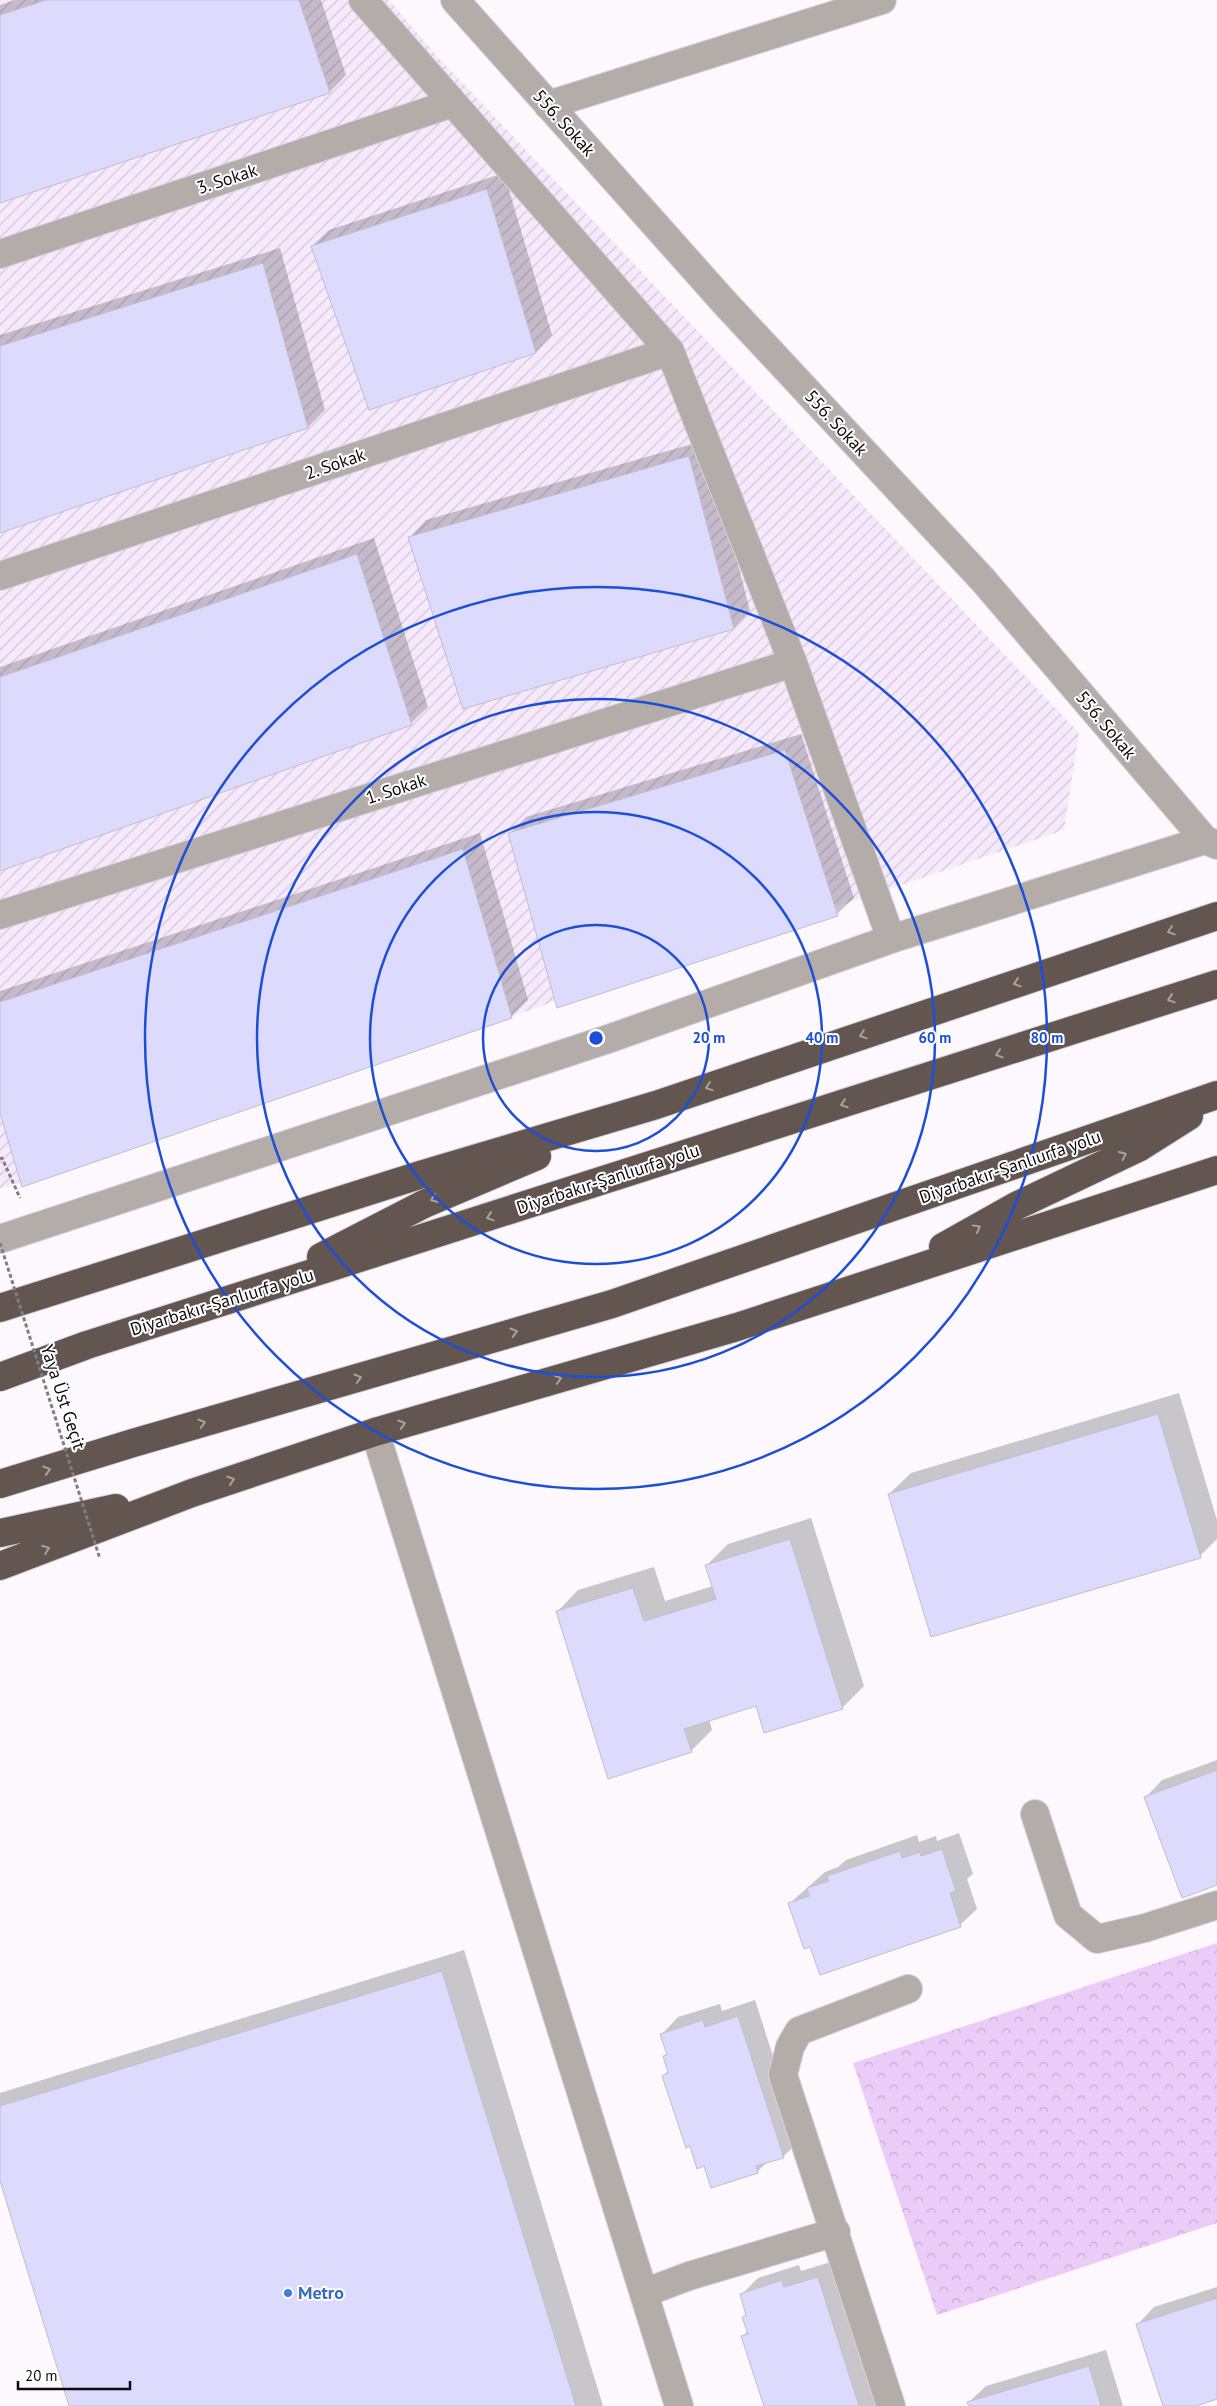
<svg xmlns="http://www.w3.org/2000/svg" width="1217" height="2406" viewBox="0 0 1217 2406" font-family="'PT Sans',sans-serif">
	<defs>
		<pattern id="industrial-furrows" width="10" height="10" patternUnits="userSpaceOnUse" patternTransform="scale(1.25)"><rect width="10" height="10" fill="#f7e9fc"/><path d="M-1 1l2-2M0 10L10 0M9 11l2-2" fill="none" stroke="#d3c6d7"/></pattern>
		<pattern id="park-crowns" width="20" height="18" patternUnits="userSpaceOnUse" patternTransform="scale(1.25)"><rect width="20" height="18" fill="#ebcbf8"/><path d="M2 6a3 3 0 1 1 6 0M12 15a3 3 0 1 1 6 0" fill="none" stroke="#c8add3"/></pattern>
	</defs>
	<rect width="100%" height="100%" fill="#fcf8fe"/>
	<path fill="url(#industrial-furrows)" d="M0,0H389L435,54L1079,733L1064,830L0,1189Z"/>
	<path fill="url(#park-crowns)" d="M1217,1943V2223L937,2315L853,2063Z"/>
	<path fill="#0003" d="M15,0H321L346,75L330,92L0,201V5Z
		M504,173L552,335L536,352L312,246L329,230Z
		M280,248L325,410L308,427L0,532V335Z
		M706,440L750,611L734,628L410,537L426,520Z
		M374,538L428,707L411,723L0,869V667Z
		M801,734L854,898L837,914L509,834L526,817Z
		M480,833L528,1000L511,1017L0,1108V991Z
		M1179,1393L1217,1520V1539L1200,1556L889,1494L911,1473Z
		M811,1518L864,1686L843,1707L765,1731L757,1704L709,1719L712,1730L691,1751L557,1612L578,1590L654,1567L665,1601L713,1586L707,1565L728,1544Z
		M1217,1760V1883L1146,1797L1162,1780Z
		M959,1833L973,1874L967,1879L977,1909L960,1925L811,1946L790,1903L825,1872L838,1867L846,1860L917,1835L919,1842L936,1836L937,1841Z
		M464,1950L603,2406H70L0,2176V2093Z
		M755,2000L800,2140L783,2157L767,2162L757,2172L705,2165L691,2145L663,2076L669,2070L664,2056L668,2053L662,2034L678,2017L720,2004L722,2011Z
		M834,2261L879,2401L874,2406H765L743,2336L748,2331L744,2317L747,2314L741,2295L758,2278L799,2265L801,2271Z
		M1217,2287V2398L1192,2406H1164L1138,2324L1154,2307Z
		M1106,2350L1123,2406H970L969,2402L986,2386Z"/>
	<path fill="#dcdbfe" stroke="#bebecc" d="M46,0H299L330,93L0,203V15Z
		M487,189L536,353L369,410L311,246Z
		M263,263L308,428L0,533V346Z
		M689,456L734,629L463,709L408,537Z
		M357,554L412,725L0,871V677Z
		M785,750L838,916L557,1008L508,833Z
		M463,849L512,1018L22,1187L0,1113V1002Z
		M1158,1414L1201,1558L931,1637L888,1494Z
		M790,1539L843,1709L764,1733L756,1706L684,1729L692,1752L608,1779L556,1611L633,1588L644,1621L716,1599L705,1565Z
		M1217,1770V1885L1182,1898L1144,1797Z
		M942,1849L956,1891L950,1893L961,1927L820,1975L810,1947L804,1949L788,1903L809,1896L807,1888L829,1881L827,1876L900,1851L902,1858L920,1852L921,1856Z
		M442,1971L576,2406H69L0,2181V2106Z
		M738,2016L784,2158L756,2166L758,2173L711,2188L704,2166L697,2169L690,2146L686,2148L662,2076L668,2073L663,2056L667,2055L660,2034L703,2020L705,2027Z
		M818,2277L859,2406H764L741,2336L748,2334L742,2317L746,2315L740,2294L782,2280L784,2287Z
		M1217,2298V2399L1196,2406H1163L1136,2324Z
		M1089,2366L1101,2406H969L967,2402Z"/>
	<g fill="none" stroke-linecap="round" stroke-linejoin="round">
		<g stroke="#d6d2d8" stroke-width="30">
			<path id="minor" d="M363,0L670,351L793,663L891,939
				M455,0L724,302L983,580L1205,840L1217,845
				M548,105L882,0
				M0,254L453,103
				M0,576L670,351
				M0,915L793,663
				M0,1239L608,1039L891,939L1205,840
				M375,1432L679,2406
				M1035,1814L1068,1915L1097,1939L1145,1928L1217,1905
				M644,2293L689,2276L836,2232
				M891,2406L783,2075L790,2047L799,2031L908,1989"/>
		</g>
		<g stroke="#d6d2d8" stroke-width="30">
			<path id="highway" d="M943,1247L1016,1206L1140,1147L1189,1116
				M321,1257L424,1204L537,1156
				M0,1308L423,1174L656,1105L1217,916
				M0,1377L87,1345L1217,984
				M0,1484L133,1443L612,1304L1217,1095
				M0,1533L116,1508
				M0,1566L192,1493L375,1432L737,1327L1217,1170"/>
		</g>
		<path stroke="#817d82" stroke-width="3" stroke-dasharray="4 2.5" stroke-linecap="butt" d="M0,1159L2,1158L20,1198"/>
		<use href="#minor" stroke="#b3aca9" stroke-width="28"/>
		<use href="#highway" stroke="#635550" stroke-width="28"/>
		<path stroke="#817d82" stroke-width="3" stroke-dasharray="4 2.5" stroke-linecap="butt" d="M0,1243L100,1559"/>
	</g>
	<defs><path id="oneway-chevron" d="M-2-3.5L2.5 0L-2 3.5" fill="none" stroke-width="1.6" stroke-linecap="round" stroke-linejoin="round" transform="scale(1.25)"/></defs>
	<g stroke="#a9a29f">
		<use href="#oneway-chevron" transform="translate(1171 931) rotate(161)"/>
		<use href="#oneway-chevron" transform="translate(1017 983) rotate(161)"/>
		<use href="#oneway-chevron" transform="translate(1171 999) rotate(162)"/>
		<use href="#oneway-chevron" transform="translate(863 1035) rotate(161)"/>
		<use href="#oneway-chevron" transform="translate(999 1054) rotate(162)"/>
		<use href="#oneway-chevron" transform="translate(709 1087) rotate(161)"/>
		<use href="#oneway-chevron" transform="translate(844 1104) rotate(162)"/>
		<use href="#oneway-chevron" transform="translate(1123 1155) rotate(-25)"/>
		<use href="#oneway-chevron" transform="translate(434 1199) rotate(157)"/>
		<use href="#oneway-chevron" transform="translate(490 1217) rotate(162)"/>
		<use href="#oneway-chevron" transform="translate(977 1228) rotate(-29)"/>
		<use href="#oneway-chevron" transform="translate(514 1332) rotate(-16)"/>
		<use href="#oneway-chevron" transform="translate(358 1378) rotate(-16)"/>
		<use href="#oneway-chevron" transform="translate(558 1379) rotate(-16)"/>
		<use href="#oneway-chevron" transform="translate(202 1423) rotate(-16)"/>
		<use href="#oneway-chevron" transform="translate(402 1424) rotate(-16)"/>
		<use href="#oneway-chevron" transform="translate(47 1470) rotate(-17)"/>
		<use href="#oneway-chevron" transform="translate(231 1480) rotate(-18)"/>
		<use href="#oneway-chevron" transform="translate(46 1549) rotate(-21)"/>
	</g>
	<g fill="none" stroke="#1d4ed8" stroke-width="2.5">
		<circle cx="596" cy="1038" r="113"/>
		<circle cx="596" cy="1038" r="226"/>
		<circle cx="596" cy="1038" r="339"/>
		<circle cx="596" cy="1038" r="451"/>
	</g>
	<circle fill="#3f7fe0" stroke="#fff" stroke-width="2" cx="288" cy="2293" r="5"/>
	<g text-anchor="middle" stroke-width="4" stroke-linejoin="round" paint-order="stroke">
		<g font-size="18" fill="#0e0b0f" stroke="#fff">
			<text transform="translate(564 123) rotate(48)" y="6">556. Sokak</text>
			<text transform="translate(227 179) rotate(-18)" y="6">3. Sokak</text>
			<text transform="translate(836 423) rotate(47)" y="6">556. Sokak</text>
			<text transform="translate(335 464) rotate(-19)" y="6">2. Sokak</text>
			<text transform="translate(1106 725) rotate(50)" y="6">556. Sokak</text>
			<text transform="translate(396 789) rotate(-18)" y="6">1. Sokak</text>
			<text transform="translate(1010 1167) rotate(-19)" y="6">Diyarbakır-Şanlıurfa yolu</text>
			<text transform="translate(608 1179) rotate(-18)" y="6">Diyarbakır-Şanlıurfa yolu</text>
			<text transform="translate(222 1302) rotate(-17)" y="6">Diyarbakır-Şanlıurfa yolu</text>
			<text transform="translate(63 1397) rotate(72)" y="6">Yaya Üst Geçit</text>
		</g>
		<g font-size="18" font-weight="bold" fill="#366cbe" stroke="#fff" text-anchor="start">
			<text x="298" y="2299">Metro</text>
		</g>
	</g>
	<circle cx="596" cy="1038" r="8" fill="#1d4ed8" stroke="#fff" stroke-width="2.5"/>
	<g font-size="15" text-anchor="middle" font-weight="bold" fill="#1d4ed8" stroke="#fff" stroke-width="4" stroke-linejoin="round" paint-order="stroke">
		<text x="709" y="1043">20 m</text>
		<text x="822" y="1043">40 m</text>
		<text x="935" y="1043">60 m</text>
		<text x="1047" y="1043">80 m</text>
	</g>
	<path d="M18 2381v8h112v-8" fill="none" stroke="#0e0b0f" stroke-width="2.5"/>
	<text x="25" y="2381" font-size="15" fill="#0e0b0f" stroke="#ffffff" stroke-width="4" paint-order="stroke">20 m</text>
</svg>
